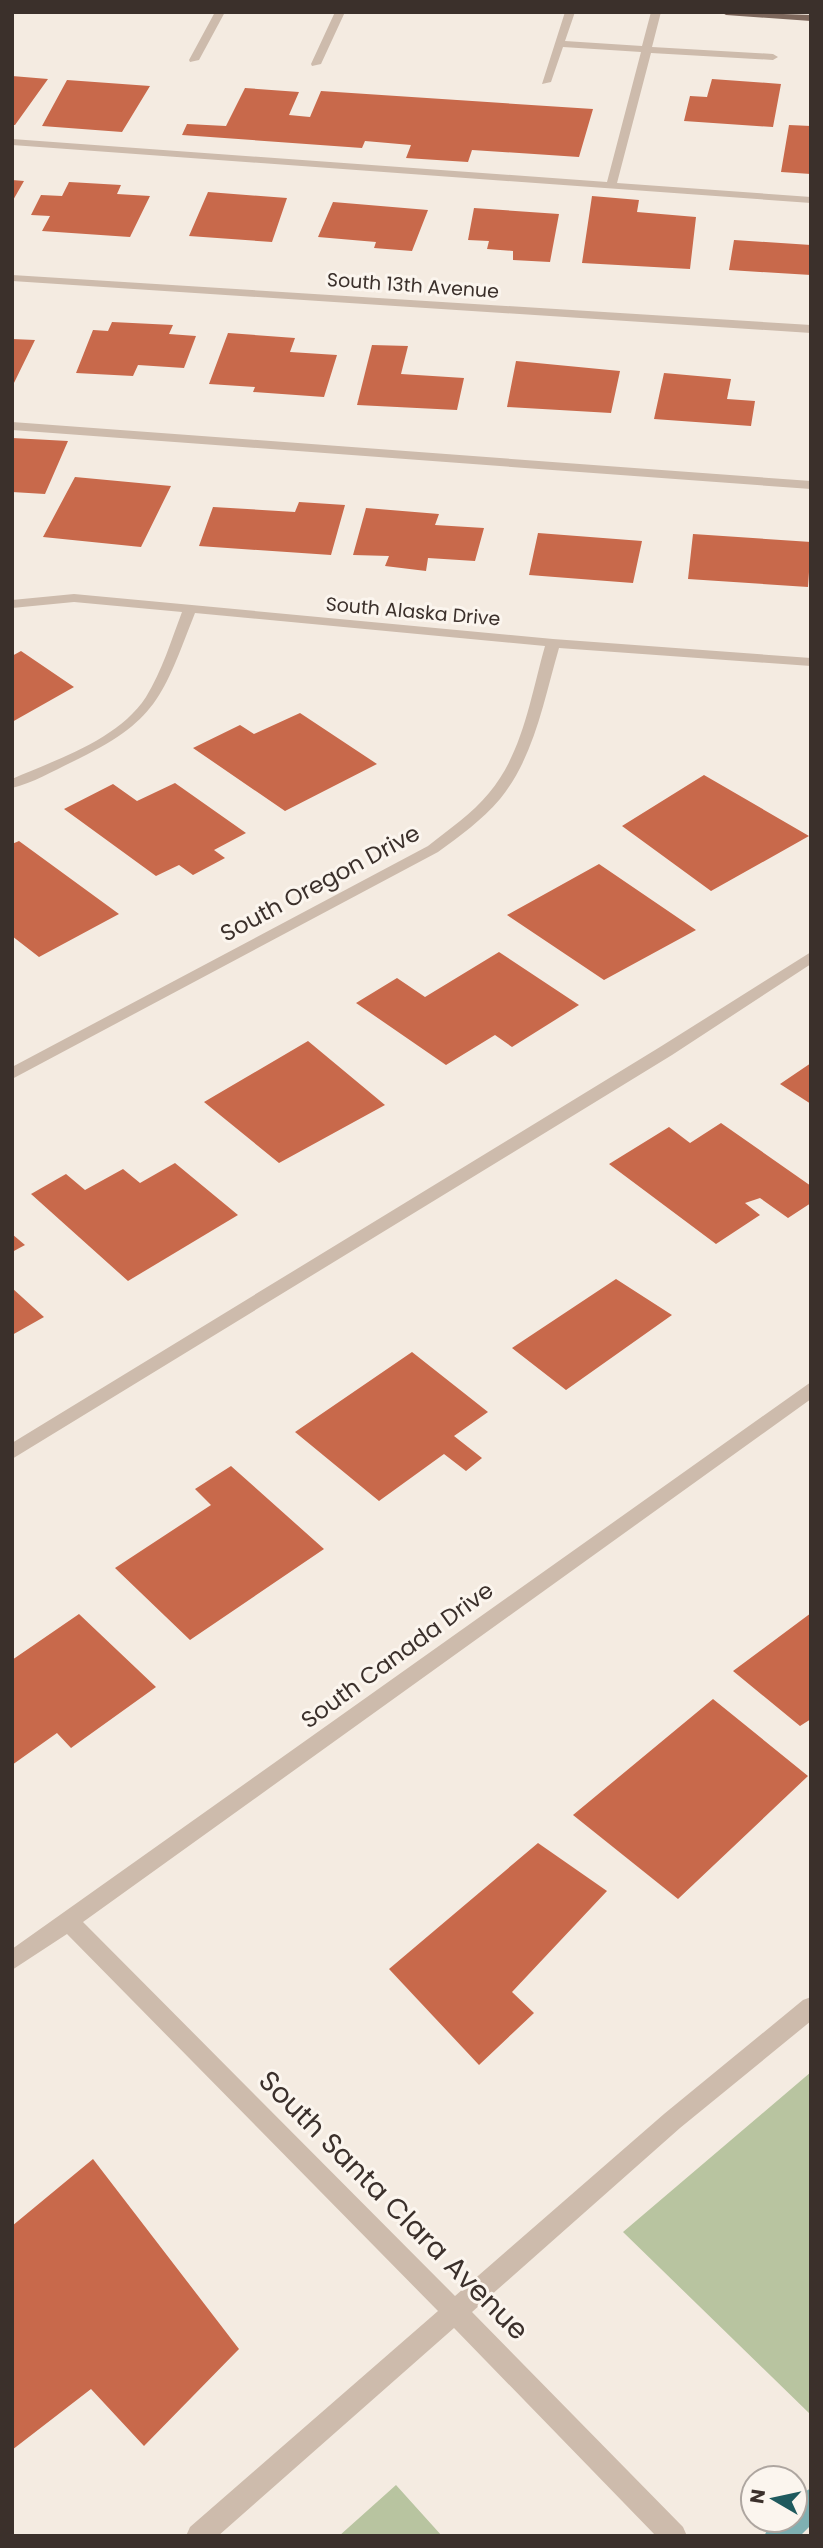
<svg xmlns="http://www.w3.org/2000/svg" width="823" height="2548" viewBox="0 0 823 2548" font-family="Poppins,sans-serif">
	<rect width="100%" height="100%" fill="#f4ebe1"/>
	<path fill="#b8c4a0" d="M811,2072V2415L623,2232Z
		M396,2485L442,2536H339Z"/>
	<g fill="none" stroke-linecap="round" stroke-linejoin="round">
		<path fill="#7fb0b2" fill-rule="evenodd" d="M811,2488V2525L800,2536H764L773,2520H795V2498Z"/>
	</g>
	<path fill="#c8694b" d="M12,76L48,79L15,125H12Z
		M712,79L781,84L773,127L684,121L690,96L707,97Z
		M67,80L150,86L122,132L42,126Z
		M245,88L299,92L289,115L310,117L321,91L593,109L579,157L472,150L468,162L406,158L411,145L365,141L362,148L182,135L187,124L226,126Z
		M789,125L811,126V174L781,172Z
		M12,180L24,181L12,202Z
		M69,182L121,185L117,194L150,196L130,237L42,231L50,216L31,215L41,195L62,196Z
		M208,192L287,198L272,242L189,236Z
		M592,196L639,200L637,212L696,217L690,269L582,263Z
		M333,202L428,210L412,251L374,248L376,242L318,237Z
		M474,208L559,214L550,262L513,260V251L487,249L489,241L468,240Z
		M734,240L811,245V275L729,270Z
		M112,322L173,325L169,334L196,336L184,368L138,365L133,376L76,373L93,330L108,331Z
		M228,333L295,338L290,352L337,355L324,397L253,392L255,387L209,384Z
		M12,339L35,340L12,387Z
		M372,345L408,346L401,374L464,378L457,410L357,405Z
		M516,361L620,371L611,413L507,407Z
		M664,373L731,379L727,399L755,401L751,426L654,419Z
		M12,438L68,441L45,494L12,492Z
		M75,477L171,486L141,547L43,537Z
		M299,502L345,505L331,555L199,546L213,507L295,512Z
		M366,508L439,514L435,525L484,528L475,561L428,558L426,571L385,566L389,556L353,555Z
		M538,533L642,541L633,583L529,575Z
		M693,534L811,542L808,587L688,579Z
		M21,651L74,687L12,722V656Z
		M300,713L377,764L285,811L193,748L240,725L254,734Z
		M704,775L809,836L711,891L622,826Z
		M175,783L246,833L214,850L225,858L193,875L179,865L156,876L64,809L113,784L137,801Z
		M19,841L119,914L39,957L12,936V844Z
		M599,864L696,930L604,980L507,915Z
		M499,952L579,1005L512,1047L495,1035L446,1065L356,1003L397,978L425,997Z
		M308,1041L385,1105L279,1163L204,1102Z
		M811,1063V1104L780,1084Z
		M721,1123L811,1186V1203L788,1218L760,1198L745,1203L760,1215L716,1244L609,1164L669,1127L690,1143Z
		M175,1163L238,1215L128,1281L31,1194L66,1174L85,1190L123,1169L140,1183Z
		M12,1234L25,1245L12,1252Z
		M616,1279L672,1315L566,1390L512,1348Z
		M12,1288L44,1317L12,1335Z
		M412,1352L488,1412L454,1436L482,1458L466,1471L444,1454L379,1501L295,1432Z
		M231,1466L324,1549L190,1640L115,1568L211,1505L195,1489Z
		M811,1613V1719L800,1726L733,1671Z
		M79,1614L156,1687L71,1748L57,1733L12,1765V1660Z
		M713,1699L808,1776L678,1899L573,1815Z
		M538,1843L607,1891L512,1992L534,2013L479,2065L389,1969Z
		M93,2159L239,2349L144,2446L91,2389L12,2450V2226Z"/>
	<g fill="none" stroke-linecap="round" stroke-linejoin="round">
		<path fill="#cdbbac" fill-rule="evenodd" d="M215,12H225L199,60L190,62L189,60Z
			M335,12H345L321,64L312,66L311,64Z
			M565,12H575L565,41L642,46L651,12H661L652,47L773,54L778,57L773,60L651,53L617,183L811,197V203L12,145V139L607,182L641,52L563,47L551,82L542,84Z
			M12,275L811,325V333L12,281Z
			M12,422L811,481V489L12,430Z
			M74,594L553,639L811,658V666L559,648C544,699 535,756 500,799C482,820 460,836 438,852L12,1079V1067L428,846C449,829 472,814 489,793C523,753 531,695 545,646L195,613C162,697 158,721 72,762C53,771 33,783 12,788V779C57,759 118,740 146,697C162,671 171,641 182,612L74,602L12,608V600Z
			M811,952V964L672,1055L12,1459V1443L660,1047Z
			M811,1382V1399L83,1922L455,2296L664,2114L803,2000L811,1997V2021L680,2128L472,2312L683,2527L687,2536H656L454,2328L218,2536H186L190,2527L438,2311L67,1934L12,1970V1949Z"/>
		<path fill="#7d675c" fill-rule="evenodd" d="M721,12L811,15V21L726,15Z"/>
	</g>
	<g text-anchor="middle" stroke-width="6" stroke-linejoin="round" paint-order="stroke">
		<g font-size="19" fill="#3b302b" stroke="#fbf5ee">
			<text transform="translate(413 285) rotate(4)" y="7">South 13th Avenue</text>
			<text transform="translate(413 611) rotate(5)" y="7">South Alaska Drive</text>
		</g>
		<g font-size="23" fill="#3b302b" stroke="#fbf5ee">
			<text transform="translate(320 883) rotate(-28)" y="8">South Oregon Drive</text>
			<text transform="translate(397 1655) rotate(-36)" y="8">South Canada Drive</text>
		</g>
		<g font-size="28" fill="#3b302b" stroke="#fbf5ee">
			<text transform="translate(394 2205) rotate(45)" y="10">South Santa Clara Avenue</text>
		</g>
	</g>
	<rect width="823" height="2548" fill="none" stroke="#3b302b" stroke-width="28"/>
	<g transform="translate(774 2499) rotate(279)"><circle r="33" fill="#fbf5ee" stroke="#aea6a0" stroke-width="2"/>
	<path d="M0-5L12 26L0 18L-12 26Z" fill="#1f5a5e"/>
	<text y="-10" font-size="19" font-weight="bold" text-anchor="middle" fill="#3b302b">N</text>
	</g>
</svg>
